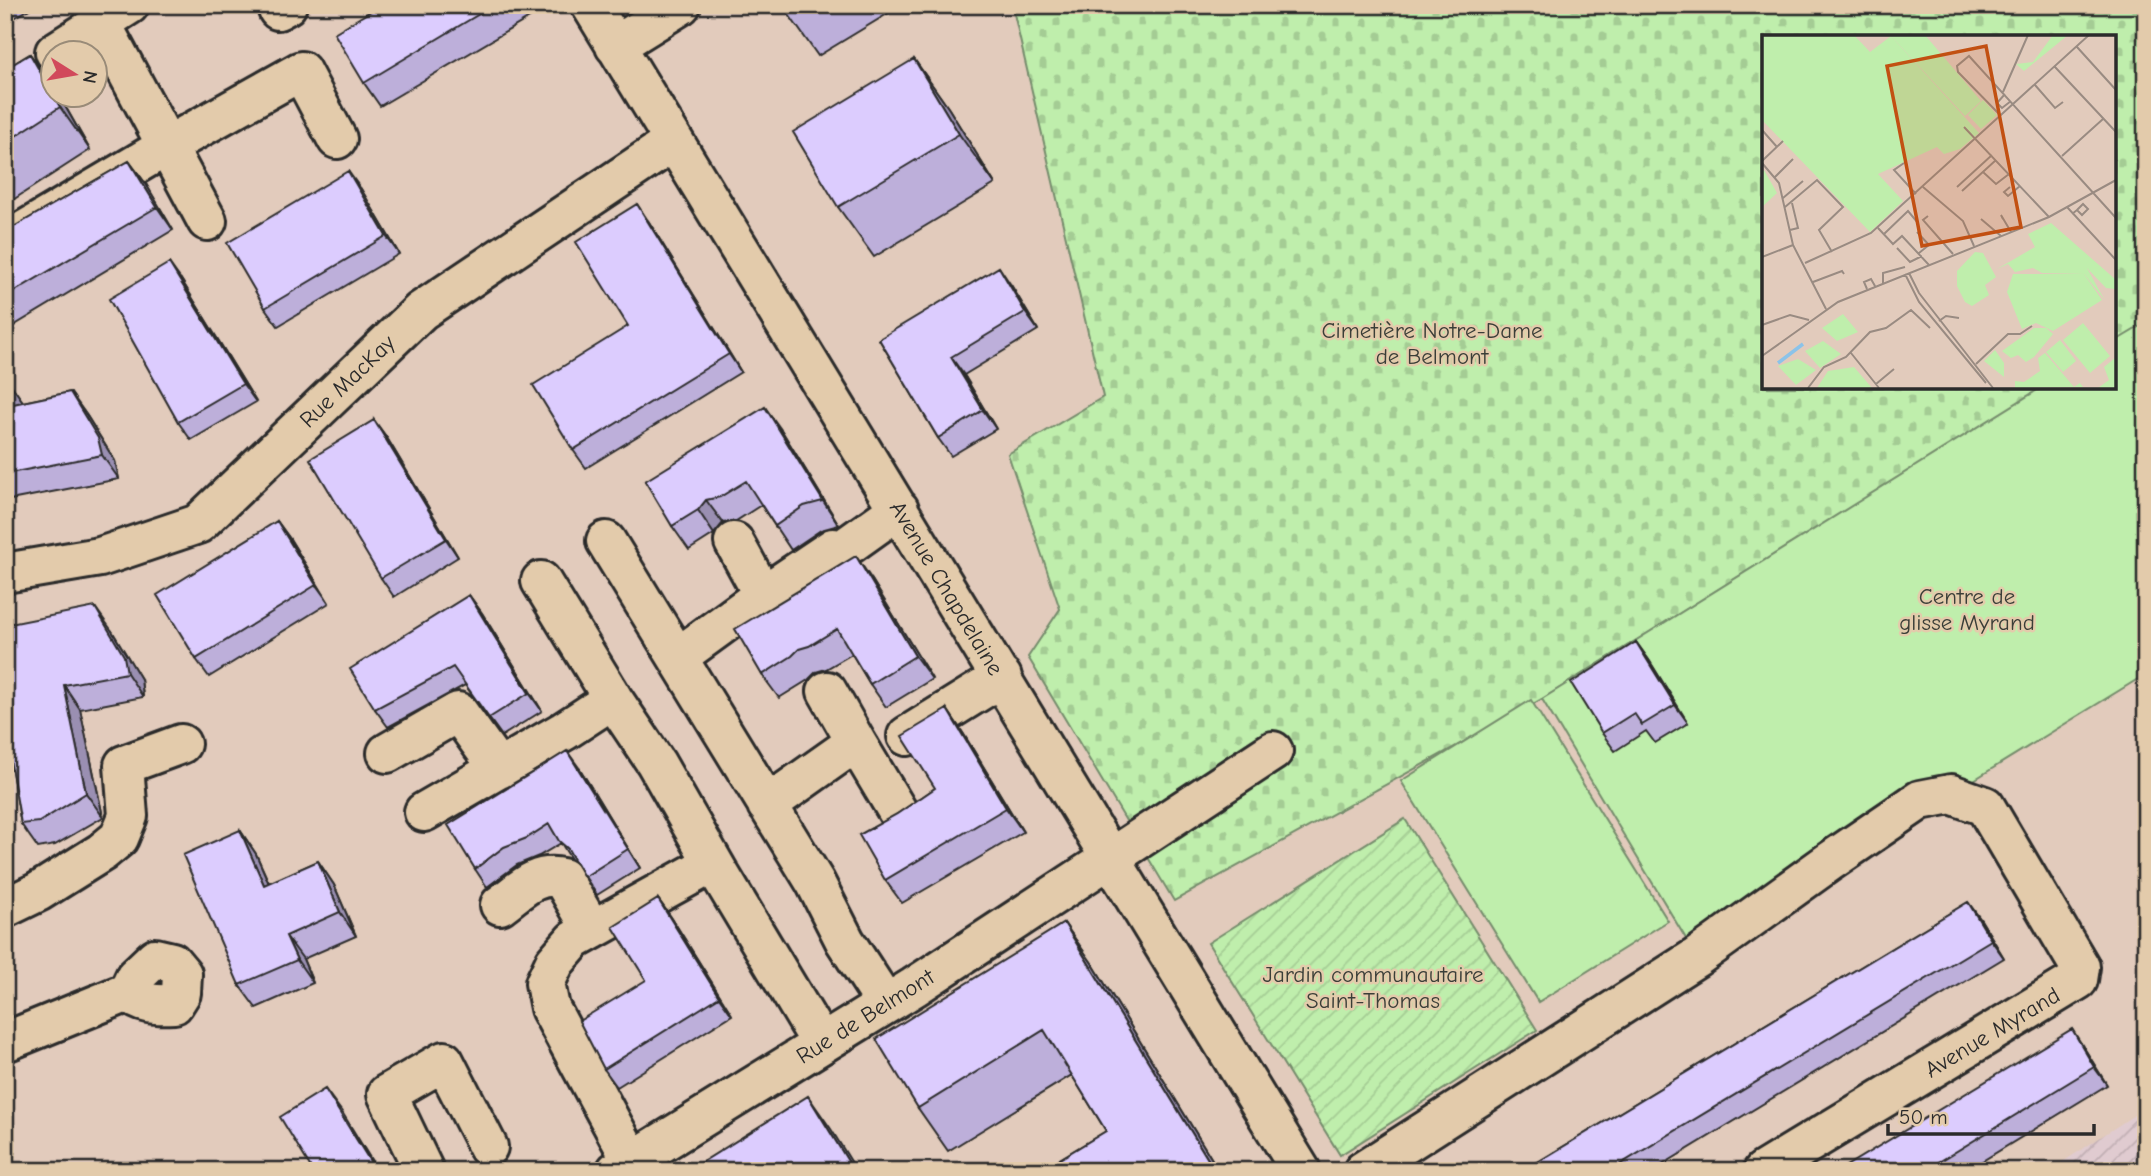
<svg xmlns="http://www.w3.org/2000/svg" width="2151" height="1176" viewBox="0 0 2151 1176" font-family="'Comic Neue',sans-serif">
	<defs>
		<pattern id="industrial-furrows" width="10" height="10" patternUnits="userSpaceOnUse" patternTransform="scale(1.75)"><rect width="10" height="10" fill="#e0cbd0"/><path d="M-1 1l2-2M0 10L10 0M9 11l2-2" fill="none" stroke="#c0aeb3"/></pattern>
		<pattern id="cemetery-stones" width="16" height="16" patternUnits="userSpaceOnUse" patternTransform="scale(1.75)"><rect width="16" height="16" fill="#bfeeac"/><path d="M2 7V4a2 2 0 0 1 4 0v3zM10 15v-3a2 2 0 0 1 4 0v3z" fill="#a4cc94"/></pattern>
		<pattern id="garden-furrows" width="10" height="10" patternUnits="userSpaceOnUse" patternTransform="scale(1.75)"><rect width="10" height="10" fill="#bfeeac"/><path d="M-1 1l2-2M0 10L10 0M9 11l2-2" fill="none" stroke="#a4cc94"/></pattern>
	</defs>
	<rect width="100%" height="100%" fill="#e2cbbc"/>
	<filter id="ink" filterUnits="userSpaceOnUse"><feTurbulence type="fractalNoise" baseFrequency=".0143" numOctaves="2"/><feDisplacementMap in="SourceGraphic" scale="14" xChannelSelector="R" yChannelSelector="G"/><feConvolveMatrix kernelMatrix="1 2 1 2 8 2 1 2 1" color-interpolation-filters="sRGB"/></filter>
	<g filter="url(#ink)">
		<path fill="url(#industrial-furrows)" d="M2146,1107V1171H2049L2145,1108Z"/>
		<path fill="url(#cemetery-stones)" stroke="#758c6c" stroke-width="2" d="M1012,5H2146V323L2114,343V37H1764V387H2044L1542,699L1174,901L1028,657L1060,609L1008,454L1103,397Z"/>
		<path fill="#bfeeac" stroke="#758c6c" stroke-width="2" d="M2146,323V674L1951,794L1697,957L1542,699L2042,387H2114V342Z
			M1531,700L1668,921L1538,1002L1401,781Z"/>
		<path fill="url(#garden-furrows)" stroke="#758c6c" stroke-width="2" d="M1405,819L1537,1030L1340,1155L1208,943Z"/>
		<g fill="none" stroke-linecap="round" stroke-linejoin="round">
			<g stroke="#2b2b2b" stroke-width="44">
				<path id="minor" d="M591,5L1301,1171
					M278,10L287,5
					M101,23L207,221
					M615,46L681,5
					M55,52L129,5
					M5,242L167,146L301,71L337,139
					M606,541L815,882L845,941L886,1004
					M850,544L899,509
					M5,573L100,557L198,524L421,311L673,142
					M541,581L613,699L656,763L719,873L821,1043
					M763,595L833,548
					M678,657L763,595L734,542
					M827,691L856,742
					M907,736L1002,677
					M387,753L458,712L499,769
					M767,805L856,742L902,819
					M424,812L564,731L613,699
					M500,905C521,890 535,872 562,878L592,930
					M5,908L38,892L102,852L119,838L128,816L124,765L181,744
					M5,1042L128,992L135,977L155,958L172,962L182,974L181,993L174,1004C157,1005 141,1005 128,992
					M632,1161L550,1008L545,983L555,962L574,940L713,863
					M424,1171L387,1094L444,1061L488,1147
					M616,1171L914,987L1273,751
					M1363,1171L1697,957L1829,862L1920,800L1951,794L1985,806L2080,967L2078,980L1763,1171"/>
			</g>
			<use href="#minor" stroke="#e3cbab" stroke-width="38"/>
		</g>
		<path fill="#bdafda" stroke="#2b2b2b" stroke-width="2" d="M5,5H36L11,20L5,13Z
			M381,5H523L531,17L380,106L364,83Z
			M782,5H902L818,56Z
			M30,54L52,86V94H58L60,97L90,150L5,205V69Z
			M914,59L949,109L995,184L874,257L838,207Z
			M129,161L146,184L173,230L5,331V232Z
			M361,189L399,254L278,326L265,308Z
			M649,222L741,372L586,468L573,450L628,326Z
			M182,281L256,402L191,440L178,422Z
			M1011,285L1038,330L964,375L996,429L951,456L938,438L879,339Z
			M9,382L23,402L70,392L87,416L115,461L119,479L5,501V383Z
			M374,420L387,438L458,557L394,597L381,578Z
			M782,431L839,525L821,530L791,550L761,505L736,521L723,523L714,534L689,550L672,526Z
			M277,521L290,539L329,603L209,677L196,659Z
			M872,580L932,679L886,707L870,684L852,654L826,669L816,672L808,680L779,698L762,675Z
			M469,595L482,613L542,711L502,736L465,685L388,727L375,709Z
			M112,631L141,679L143,697L80,709L103,817L55,845L38,848L21,824L5,730Z
			M1636,642L1649,660L1688,723L1655,743L1646,731L1615,751L1602,733Z
			M947,709L963,733L1023,832L902,903L885,880L897,814L935,788Z
			M580,769L640,868L597,895L576,863L571,859L561,843L539,856L517,865L487,887L475,869Z
			M240,830L256,854L269,883L318,861L334,885L356,936L303,959L313,983L256,1008L239,985Z
			M658,899L671,917L732,1015L617,1087L604,1069L646,980Z
			M1968,902L1981,920L2004,958L1652,1171H1523Z
			M1064,923L1094,966L1219,1171H1040L1106,1131L1072,1075L948,1151L918,1108Z
			M2084,1048L2107,1085L1966,1171H1838Z"/>
		<path fill="#9a8fb2" stroke="#2b2b2b" stroke-width="2" d="M30,54L52,86V94Z
			M914,59L949,109L995,184L959,134Z
			M53,94H58L90,150L60,107Z
			M129,161L146,184L173,230L157,207Z
			M348,171L361,189L399,254L386,236Z
			M637,204L649,222L741,372L729,354Z
			M169,263L182,281L256,402L243,384Z
			M999,267L1011,285L1038,330L1025,312Z
			M951,357L964,375L996,429L983,410Z
			M9,382L26,406L13,404Z
			M70,392L87,416L115,461L119,479L102,455Z
			M765,407L782,431L839,525L823,501Z
			M374,420L387,438L458,557L446,539Z
			M706,500L723,523L714,534L698,510Z
			M277,521L290,539L329,603L316,585Z
			M856,556L872,580L932,679L915,656Z
			M469,595L482,613L542,711L529,693Z
			M95,607L112,631L141,679L143,697L127,673Z
			M1636,642L1649,660L1688,723L1675,705Z
			M64,685L80,709L103,817L86,793Z
			M947,709L963,733L1023,832L1006,808Z
			M567,751L580,769L640,868L628,849Z
			M240,830L256,854L280,909L264,885Z
			M318,861L334,885L356,936L340,912Z
			M658,899L671,917L732,1015L719,997Z
			M1968,902L1981,920L2004,958L1991,940Z
			M1064,923L1094,966L1219,1171H1217L1209,1161Z
			M286,936L303,959L313,983L297,960Z
			M2072,1029L2084,1048L2107,1085L2094,1067Z
			M325,1089L342,1112L378,1171H376Z
			M808,1096L831,1129L857,1171H854Z"/>
		<path fill="#dcccfe" stroke="#2b2b2b" stroke-width="2" d="M381,5H494L364,83L334,33Z
			M30,54L60,107L5,143V69Z
			M914,59L959,134L838,207L793,132Z
			M129,161L157,207L5,297V232Z
			M348,171L386,236L265,308L227,243Z
			M637,204L729,354L573,450L533,385L628,326L576,242Z
			M169,263L243,384L178,422L109,299Z
			M999,267L1025,312L951,357L983,410L938,438L879,339Z
			M9,382L13,404L70,392L98,438L102,455L5,474V383Z
			M765,407L823,501L804,506L775,526L746,481L720,497L706,500L698,510L672,526L645,481Z
			M374,420L446,539L381,578L310,459Z
			M277,521L316,585L196,659L157,595Z
			M856,556L915,656L870,684L837,629L809,646L799,649L792,656L762,675L735,629Z
			M469,595L529,693L489,718L453,667L375,709L350,669Z
			M95,607L124,656L127,673L64,685L86,793L39,822L21,824L5,730V625Z
			M1636,642L1675,705L1642,725L1634,713L1602,733L1571,683Z
			M947,709L1006,808L885,880L859,835L897,814L935,788L902,736Z
			M567,751L628,849L584,877L568,849L559,841L549,824L527,838L504,847L475,869L448,825Z
			M240,830L264,885L318,861L340,912L286,936L297,960L239,985L183,855Z
			M658,899L719,997L604,1069L579,1021L646,980L613,927Z
			M1968,902L1991,940L1609,1171H1523Z
			M1064,923L1209,1161L1193,1171H1040L1106,1131L1044,1030L918,1108L876,1039Z
			M2072,1029L2094,1067L1924,1171H1838Z
			M325,1089L376,1171H313L280,1117Z
			M808,1096L854,1171H688Z"/>
	</g>
	<g text-anchor="middle" stroke-width="5" stroke-linejoin="round" paint-order="stroke">
		<g font-size="23" fill="#3a3e38" stroke="#e3cbab">
			<text x="1432" y="338">Cimetière Notre-Dame<tspan x="1432" dy="26">de Belmont</tspan></text>
			<text x="1967" y="604">Centre de<tspan x="1967" dy="26">glisse Myrand</tspan></text>
			<text x="1373" y="982">Jardin communautaire<tspan x="1373" dy="26">Saint-Thomas</tspan></text>
		</g>
		<g font-size="23" fill="#2b2b2b" stroke="#e3cbab">
			<text transform="translate(347 381) rotate(-44)" y="8">Rue MacKay</text>
			<text transform="translate(947 588) rotate(59)" y="8">Avenue Chapdelaine</text>
			<text transform="translate(865 1016) rotate(-32)" y="8">Rue de Belmont</text>
			<text transform="translate(1992 1032) rotate(-31)" y="8">Avenue Myrand</text>
		</g>
	</g>
	<g transform="translate(1762 35)">
		<rect width="354" height="354" fill="#e2cbbc"/>
		<path d="M251,239H322L340,265L291,296L274,288L260,294L245,257Z" fill="#bfeeac"/>
		<path d="M291,0H306L262,36L254,29L271,27ZM289,188L353,244V254L344,253L325,233L342,264L322,239L280,238L271,233L253,237L246,229L235,234L273,212L266,199ZM213,217L221,218L234,242L223,250L227,260L210,271L203,267L195,251V236ZM272,293H284L291,299L272,322L264,327L256,320L249,323L240,316ZM233,315L242,328V342L222,326ZM283,318L312,352L318,348L321,352L253,353V346L262,347L278,336L276,323ZM353,323V353H336L347,345L342,332Z" fill="#bfeeac"/>
		<path d="M0,0H92L108,17L129,1L217,98L198,114L182,119L175,112L116,139L141,166L108,197L0,85Z" fill="#bfeeac"/>
		<path d="M163,0L219,66L203,81L129,1ZM2,135L15,158L0,172V138ZM81,279L96,297L75,306L60,293ZM321,288L348,321L328,338L301,305ZM298,305L314,326L301,337L284,317ZM61,306L79,319L58,333L43,316ZM36,324L54,335L34,350L16,331ZM92,332L110,353H55L66,336Z" fill="#bfeeac"/>
		<path d="M221,65L235,80L219,94L206,80Z" fill="#bfeeac"/>
		<path fill="none" stroke="#8bc3e9" stroke-width="3.5" d="M16,328L41,309"/>
		<path fill="none" stroke="#998b82" stroke-width="2" d="M315,12L354,55M293,32L354,97M273,50L293,73L301,67M241,57L266,0M243,59L235,68L240,73L249,66M239,81L196,37L195,31L207,21L354,183M202,92L287,182M0,95L15,112M300,121L341,84M0,126L21,106M0,128L17,148L31,210L64,274M142,128L132,135L154,159M221,137L234,149L247,139M13,142L31,124M161,152L201,186L212,211M195,152L230,120M248,152L242,157L246,161L258,151M200,156L234,125M21,163L41,146M23,172L55,145L81,172L57,195L70,217M305,172L354,225M310,179L315,175L320,180L326,174L321,169L315,175M166,181L161,185L191,219M219,184L239,201M241,184L239,180L249,197M116,193L131,209L140,201L167,230M28,195L36,193L30,168M155,197L167,210L157,218M122,199L146,176L156,188M135,213L148,227L160,221M0,222L31,210M43,228L109,198L327,0M147,238L157,258L231,353M143,239L157,267L224,348M51,247L80,236L82,239M121,248V238L143,232M105,254L102,247L109,244L113,251M177,286L184,281L197,283M0,290L28,280L47,285M89,318L117,353M0,321L76,267L287,182L354,145M214,329L246,299H258L270,291M114,349L132,334M46,353L62,332L84,322L108,297L124,293L149,275L168,293"/>
		<path fill="#c25012" fill-opacity="0.15" stroke="#c25012" stroke-width="3.5" d="M224,11L259,192L160,211L125,31Z"/>
		<rect width="354" height="354" fill="none" stroke="#2b2b2b" stroke-width="3.5"/>
	</g>
	<rect width="2151" height="1176" fill="none" stroke="#e3cbab" stroke-width="28"/>
	<rect x="14" y="14" width="2123" height="1148" fill="none" stroke="#2b2b2b" stroke-width="2.5" filter="url(#ink)"/>
	<g transform="translate(74 74) rotate(101)"><circle r="33" fill="#e3cbab" stroke="#998b78" stroke-width="2"/>
	<path d="M0-5L12 26L0 18L-12 26Z" fill="#d1495b"/>
	<text y="-10" font-size="19" font-weight="bold" text-anchor="middle" fill="#2b2b2b">N</text>
	</g>
	<path d="M1888 1124v10h206v-10" fill="none" stroke="#2b2b2b" stroke-width="3.5"/>
	<text x="1899" y="1124" font-size="21" fill="#2b2b2b" stroke="#e3cbab" stroke-width="5" paint-order="stroke">50 m</text>
</svg>
